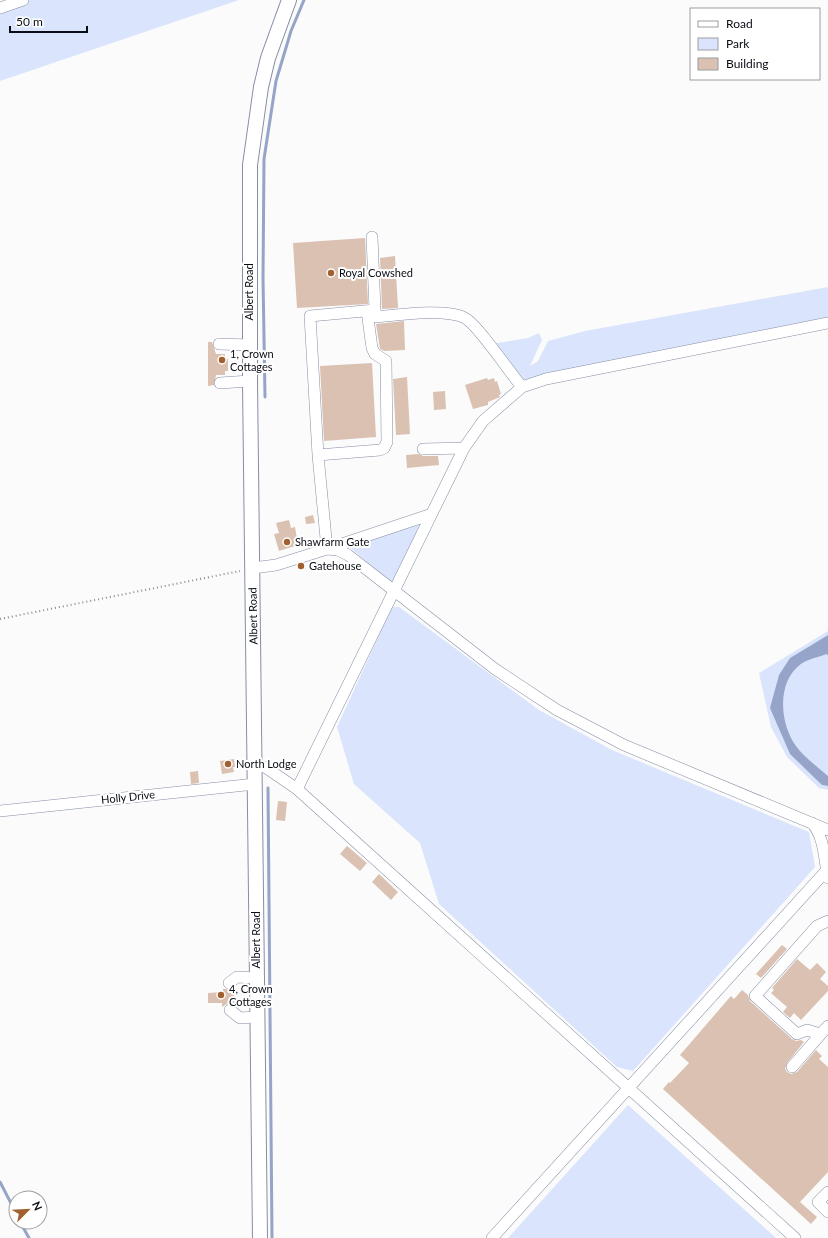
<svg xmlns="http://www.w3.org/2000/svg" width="828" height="1238" viewBox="0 0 828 1238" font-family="Lato,sans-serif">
	<rect width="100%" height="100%" fill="#fbfbfb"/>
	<path fill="#dae4fc" d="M28,0H239L0,81V9Z
		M828,287V320L521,382L491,344L528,338L539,333L542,340L530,366L538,361L548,341L585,331Z
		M419,525L422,528L393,584L347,545Z
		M392,607H399L539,710L612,750L809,832L815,867L633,1071L617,1067L439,904L420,843L354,784L337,727Z
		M828,631V635L790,658L770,708L822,785L828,786V790L819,788L787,757L771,727L759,673Z
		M827,654L828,656V776C818,767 804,757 796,746C780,724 776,682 801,664C808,659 819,657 827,654Z
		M628,1105L776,1238H508Z"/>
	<path fill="#95a4c8" d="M828,635V656L827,654C819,657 808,659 801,664C776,682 780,724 796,746C804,757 818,767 828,776V786L822,785L790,754L770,708L779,675L790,658Z"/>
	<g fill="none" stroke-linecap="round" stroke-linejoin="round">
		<path stroke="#95a4c8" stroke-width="3" d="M265,397L263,278L264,159L276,81L291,31L304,0
			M268,788L272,1238
			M0,1182L16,1213
			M20,1222L29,1238"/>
	</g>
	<path fill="#dac1b1" d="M365,238L368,304L297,308L293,243Z
		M395,256L398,308L382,309L380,258Z
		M404,321L405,350L384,351L380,349L376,324Z
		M208,342H212L216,354H225V359H228V371H225V375H216L214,385L208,386Z
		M372,363L376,437L324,441L320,366Z
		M407,377L410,434L396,435L393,379Z
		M487,378L488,380L494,378L495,382L497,381L501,394L499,395L500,397L488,402V405L473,409L465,385Z
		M445,391L446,409L434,410L433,392Z
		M419,454L423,456H438L439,465L407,468L406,455Z
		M313,515L315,523L306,524L305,517Z
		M289,520L291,528L295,527L298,545L279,551L274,534L279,533L276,523Z
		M234,759L235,767H233L234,772L222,774L220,761Z
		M198,771L199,783L191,784L190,772Z
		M278,801L287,802L285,821L276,820Z
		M347,846L367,863L360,871L340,854Z
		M379,874L398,892L391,900L372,882Z
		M782,945L787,949L761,978L756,974Z
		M797,959L810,970L817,963L826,972L820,979L828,986V991L801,1020L794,1013L790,1018L783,1012L787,1007L771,993L774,990L772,988Z
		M223,989H234L235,1005L228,1003L222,1007V1003H208V993L223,992Z
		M742,990L748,995L750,1001L792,1039L796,1041L801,1040L804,1042L787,1063L785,1069L787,1072L791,1074L797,1072L816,1050L822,1056L819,1059L828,1067V1172L800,1202L817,1217L811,1224L663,1089L669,1082L670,1083L689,1063L680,1055L731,996L734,999Z"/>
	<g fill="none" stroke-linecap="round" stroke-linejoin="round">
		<g stroke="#858ea5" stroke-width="12">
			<path id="minor" d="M0,8L23,0
				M372,237L375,310
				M219,344L250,345
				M220,383L250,381
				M522,387L483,421L464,448L297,789L795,1238
				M423,449L464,448
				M318,455L380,450L384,448L387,442L386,361L375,354L372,348L367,311
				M330,548L429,515
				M327,549L338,550L348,555L495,669L557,710L624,745L828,830
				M253,568L276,565L327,549L318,455L310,316L375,310L376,317C397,315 446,308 465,318C478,325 510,373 522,387L546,379L828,323
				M255,766L265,767L297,789
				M0,811L255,784
				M812,823C825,838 824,860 828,878
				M229,983L237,977L257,978
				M230,1010L240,1018L257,1017
				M820,1034L807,1030L797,1034L755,996L817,926L828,921
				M792,1067L828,1026
				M828,1192L818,1202L828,1212
				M492,1238L826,871"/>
		</g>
		<g stroke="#858ea5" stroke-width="16">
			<path id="major" d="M260,1238L250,381V165L261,87L268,58L289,0"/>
		</g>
		<path stroke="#86888c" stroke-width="2" stroke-dasharray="1 3" stroke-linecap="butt" d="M0,619L240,571"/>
		<use href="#minor" stroke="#fff" stroke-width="11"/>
		<use href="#major" stroke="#fff" stroke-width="14"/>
	</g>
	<g fill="#a3602f" stroke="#fff" stroke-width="1.5">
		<circle cx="331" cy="273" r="4"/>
		<circle cx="222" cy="360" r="4"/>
		<circle cx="287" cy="542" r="4"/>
		<circle cx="301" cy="566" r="4"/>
		<circle cx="228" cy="764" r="4"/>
		<circle cx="221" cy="995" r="4"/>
	</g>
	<g text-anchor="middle" stroke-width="4" stroke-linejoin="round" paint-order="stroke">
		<g font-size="11" fill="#090c14" stroke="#fff" text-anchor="start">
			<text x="339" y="277">Royal Cowshed</text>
			<text x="230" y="358">1, Crown<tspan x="230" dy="13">Cottages</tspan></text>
			<text x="295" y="546">Shawfarm Gate</text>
			<text x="309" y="570">Gatehouse</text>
			<text x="236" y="768">North Lodge</text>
			<text x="229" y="993">4, Crown<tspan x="229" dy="13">Cottages</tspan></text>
		</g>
		<g font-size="11" fill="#090c14" stroke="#fff">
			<text transform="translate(249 292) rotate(-90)" y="4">Albert Road</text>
			<text transform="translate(253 616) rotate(-91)" y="4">Albert Road</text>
			<text transform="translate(128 797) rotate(-6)" y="4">Holly Drive</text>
			<text transform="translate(256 940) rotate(-90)" y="4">Albert Road</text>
		</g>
	</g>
	<rect x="690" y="8" width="130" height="72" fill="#ffffff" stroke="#9d9ea1"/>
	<rect x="698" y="21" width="20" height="6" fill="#ffffff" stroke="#9d9ea1"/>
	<text x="726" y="28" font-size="12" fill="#090c14">Road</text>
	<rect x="698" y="38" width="20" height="12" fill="#dae4fc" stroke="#9d9ea1"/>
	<text x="726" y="48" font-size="12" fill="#090c14">Park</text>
	<rect x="698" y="58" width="20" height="12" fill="#dac1b1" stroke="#9d9ea1"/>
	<text x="726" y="68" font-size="12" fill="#090c14">Building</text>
	<g transform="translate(28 1210) rotate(66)"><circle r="19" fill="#ffffff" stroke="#9d9ea1"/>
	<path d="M0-3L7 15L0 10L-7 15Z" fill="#a3602f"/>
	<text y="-6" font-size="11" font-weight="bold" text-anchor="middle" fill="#090c14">N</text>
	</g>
	<path d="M10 26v6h77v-6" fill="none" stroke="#090c14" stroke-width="2"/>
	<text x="16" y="26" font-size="12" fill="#090c14" stroke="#ffffff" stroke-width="3" paint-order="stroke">50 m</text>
</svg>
